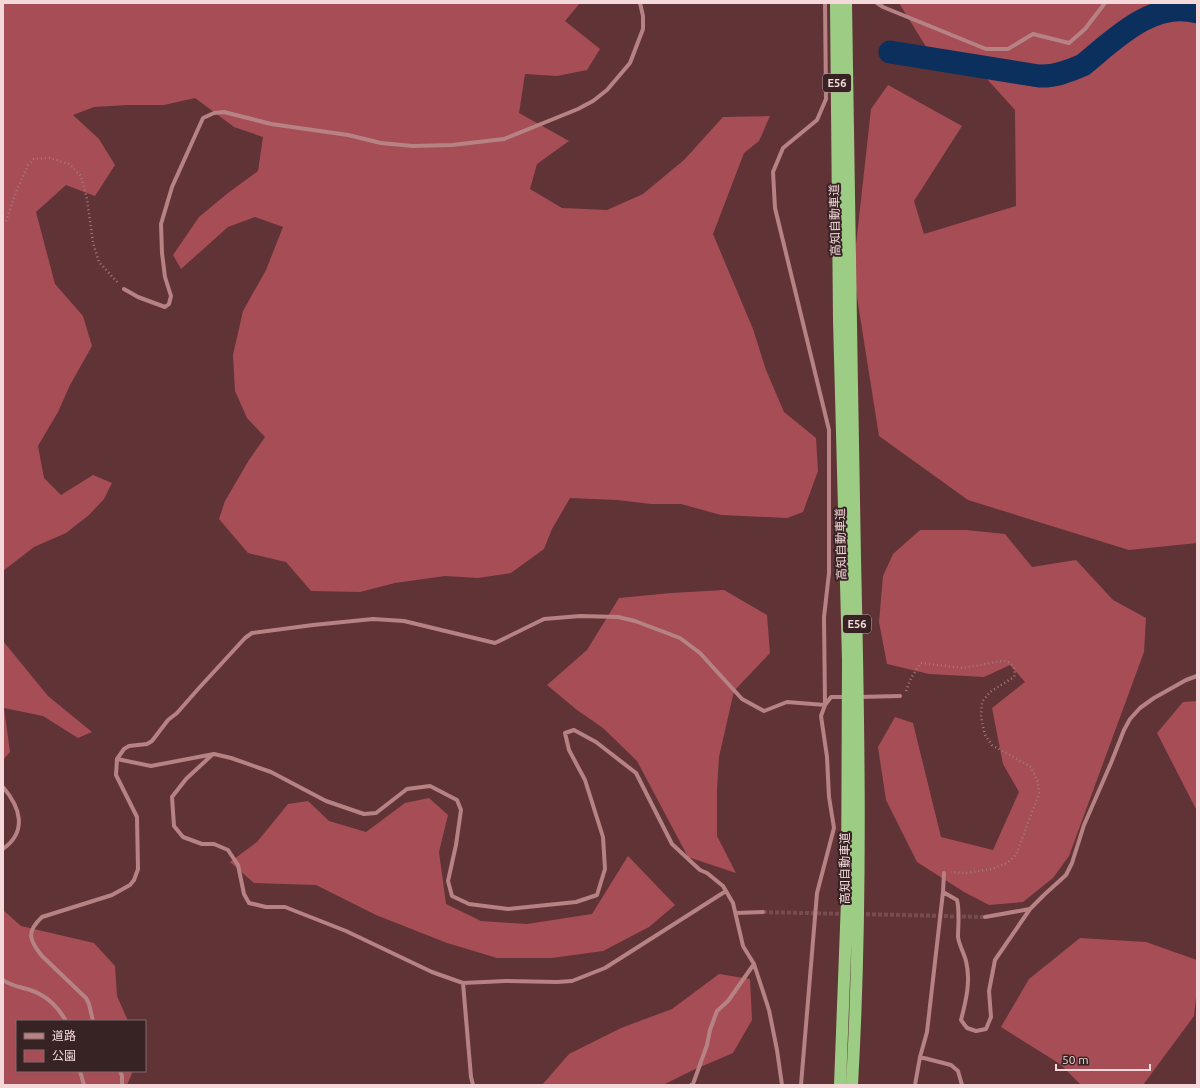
<svg xmlns="http://www.w3.org/2000/svg" width="1200" height="1088" viewBox="0 0 1200 1088" font-family="Ubuntu,'Noto Sans JP',sans-serif">
	<rect width="100%" height="100%" fill="#603337"/>
	<path fill="#a74d56" d="M3,3H580L565,21L600,49L587,70L557,76L525,74L519,113L569,141L537,164L530,189L562,208L607,210L643,194L684,160L723,117L770,116L759,141L744,153L713,234L753,329L766,370L784,412L816,438L818,471L803,512L787,518L721,515L681,504H651L617,500L570,498L552,529L544,549L511,573L478,578L445,576L395,583L360,592L311,591L286,562L248,553L219,519L225,501L249,460L265,437L247,418L235,391L233,355L243,311L266,270L283,227L255,217L228,227L181,269L173,255L199,217L228,193L258,171L263,137L234,127L195,98L164,105H127L94,107L73,115L99,139L115,165L95,196L66,185L36,212L55,284L83,316L92,346L70,385L58,412L38,446L44,478L61,495L93,475L112,483L104,499L89,515L66,533L34,547L3,571Z
		M899,3H1197V543L1129,550L968,500L879,436L853,272L871,109L888,85L962,126L914,201L924,234L1016,206L1015,110L987,79L928,50Z
		M920,530H966L1005,534L1032,567L1076,560L1113,600L1146,618L1144,652L1069,856L1053,878L1023,902L989,905L964,892L917,862L886,800L878,747L895,717L913,723L941,837L993,850L1019,792L1003,764L992,708L1025,682L1010,665L984,677L929,674L887,664L879,622L883,576L893,554Z
		M724,590L767,615L770,653L734,691L719,757L717,789V836L736,873L688,857L637,761L603,728L577,710L547,685L587,650L619,598L671,593Z
		M3,641L48,696L92,732L78,738L43,716L4,708L10,752L3,760Z
		M1197,701V811L1157,733L1183,702Z
		M429,798L448,815L439,852L446,904L481,921L527,924L592,914L628,856L675,905L649,927L603,951L552,958H497L447,943L376,915L316,885L254,883L230,862L257,842L288,804L308,801L329,821L366,832L405,803Z
		M3,910L21,926L94,943L115,966L117,996L128,1021H17V1071H133L127,1085H3Z
		M1080,938L1146,942L1197,960V988L1194,1016L1143,1085H1081L1060,1064L1001,1027L1029,979Z
		M719,974L750,979L752,1020L733,1053L691,1071L663,1085H542L569,1054L621,1028L672,1009Z"/>
	<g fill="none" stroke-linecap="round" stroke-linejoin="round">
		<path stroke="#0b305d" stroke-width="23" d="M890,52L1039,76C1054,77 1069,71 1083,65C1114,40 1152,0 1197,12"/>
		<path stroke="#764c4f" stroke-width="4" stroke-dasharray="4 2" stroke-linecap="butt" d="M763,912L845,914
			M860,914L985,917"/>
		<path stroke="#a17b7d" stroke-width="2.5" stroke-dasharray="1 3" stroke-linecap="butt" d="M3,224L6,221L16,192L28,165L34,159L50,158L69,164L81,176L87,199L93,243L99,262L119,284
			M906,691L911,678L921,663L963,668L1002,661C1011,661 1017,668 1014,677L990,692L982,702L981,717L985,735L992,745L1031,767L1038,782L1039,793L1016,855L1007,863L992,869L967,873L951,872"/>
		<path stroke="#b68284" stroke-width="4" d="M877,3L883,7L986,49H1008L1033,34L1069,43L1085,29L1105,3
			M124,289L138,297L165,307L169,304L171,296L165,277L162,253L161,224L172,187L203,118L214,113L224,112L271,124L348,135L381,143L413,146L452,145L504,139L578,109L593,101L607,90L630,63L643,29V16L640,3
			M858,697L900,696
			M825,705L824,617L829,573V430L775,208L773,172L783,148L817,120L826,99L825,3
			M213,754L186,779L172,797L174,826L183,837L202,844H214L228,850L238,865L244,894L249,903L266,907H285L346,931L432,972L463,983L505,981L557,982L572,981L605,968L726,891
			M117,759L151,766L214,754L231,758L271,772L326,801L364,814L376,813L407,789L430,786L457,800L461,810L456,845L448,881L452,896L469,904L508,909L576,902L597,895L605,869L603,837L585,780L569,750L565,733L574,730L596,742L636,773L672,844L700,870L707,873L723,886L726,891L733,903L743,946L754,964L769,1010L777,1050L782,1085
			M3,787C20,807 28,831 3,849
			M943,892L944,873
			M736,913L763,912
			M985,917L1030,909L1045,894L1066,875L1072,863L1084,825L1111,763L1124,730L1130,719L1140,708L1154,698L1186,680L1197,676
			M3,980C11,986 21,987 30,990C46,995 58,1007 66,1021
			M463,983L471,1077L473,1085
			M93,1021L89,1004L86,998L42,956C29,940 26,932 42,917L112,895L130,885L134,880L138,869L137,817L116,775L117,759L124,749L129,746L147,744L152,741L168,720L177,713L199,688L245,638L252,633L313,625L373,619L404,621L495,643L544,619L580,616L618,617L635,621L680,638L700,653L742,699L764,711L787,702L825,705
			M920,1057L951,1065L958,1071L962,1085
			M80,1071L84,1085
			M120,1071L122,1076V1085
			M691,1085L693,1084L707,1045L710,1030L717,1011L728,1001L754,964
			M801,1085L817,893L834,828L829,797L827,757L821,716L825,705L831,697H847
			M915,1085L920,1057L927,1032L943,892L957,900C960,912 958,925 958,937C959,945 964,953 966,961C971,980 966,1001 961,1020L967,1028L976,1031L986,1029L991,1017L989,991L995,960L1030,909"/>
		<path stroke="#9dcc85" stroke-width="12" d="M836,3L839,320L848,659L847,901L840,1085
			M846,3C848,188 852,373 855,558C859,733 862,909 852,1085"/>
	</g>
	<g text-anchor="middle" stroke-width="4" stroke-linejoin="round" paint-order="stroke">
		<g fill="#372224" stroke="#bca1a3" stroke-width="1">
			<rect x="823" y="74" width="28" height="18" rx="3"/>
			<rect x="843" y="615" width="28" height="18" rx="3"/>
		</g>
		<g font-size="11" font-weight="bold" fill="#f5d8d9">
			<text x="837" y="87">E56</text>
			<text x="857" y="628">E56</text>
		</g>
		<g font-size="12" fill="#f5d8d9" stroke="#372224">
			<text transform="translate(835 220) rotate(-91)" y="4">高知自動車道</text>
			<text transform="translate(841 544) rotate(-91)" y="4">高知自動車道</text>
			<text transform="translate(845 868) rotate(-90)" y="4">高知自動車道</text>
		</g>
	</g>
	<rect width="1200" height="1088" fill="none" stroke="#f5d8d9" stroke-width="8"/>
	<rect x="16" y="1020" width="130" height="52" fill="#372224" stroke="#836b6c"/>
	<rect x="24" y="1033" width="20" height="6" fill="#b68284" stroke="#836b6c"/>
	<text x="52" y="1040" font-size="12" fill="#f5d8d9">道路</text>
	<rect x="24" y="1050" width="20" height="12" fill="#a74d56" stroke="#836b6c"/>
	<text x="52" y="1060" font-size="12" fill="#f5d8d9">公園</text>
	<path d="M1056 1064v6h94v-6" fill="none" stroke="#f5d8d9" stroke-width="2"/>
	<text x="1062" y="1064" font-size="12" fill="#f5d8d9" stroke="#372224" stroke-width="3" paint-order="stroke">50 m</text>
</svg>
